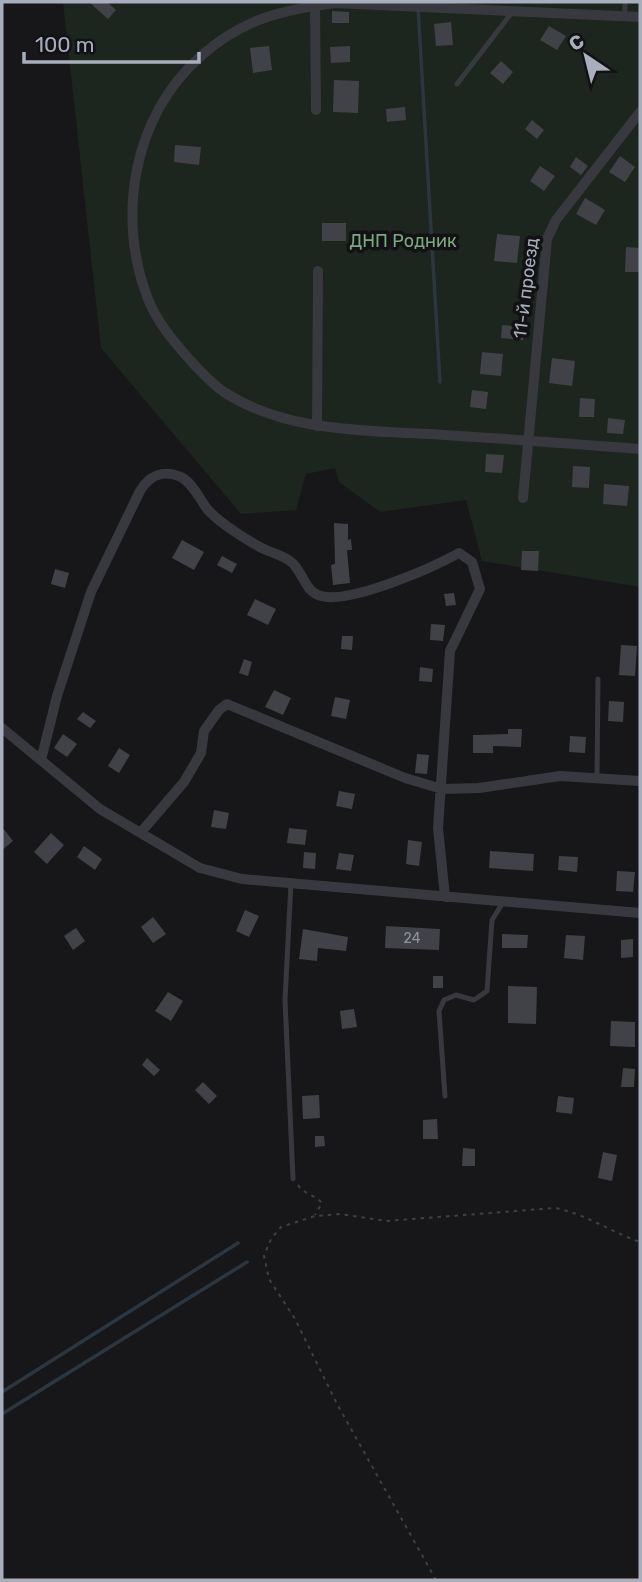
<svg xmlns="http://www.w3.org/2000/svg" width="642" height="1582" viewBox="0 0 642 1582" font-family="Rubik,sans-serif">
	<rect width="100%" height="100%" fill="#17171a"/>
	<path fill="#1c251e" d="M63,2H640V587L482,561L466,500L380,512L339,482L335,468L306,474L296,510L241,514L101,348Z"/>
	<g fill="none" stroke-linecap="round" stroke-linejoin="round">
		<path stroke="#2c363f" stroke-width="3.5" d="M418,7L440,382
			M2,1392L238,1243
			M2,1414L247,1262"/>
	</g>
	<path fill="#414247" d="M89,2H107L116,10L108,19Z
		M332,11L349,12V23H332Z
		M451,22L453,45L436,46L434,24Z
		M549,26L566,36L557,50L540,40Z
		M269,46L272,70L253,73L250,48Z
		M350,46V62L331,63L330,47Z
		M501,61L513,72L503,84L490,73Z
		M334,80L359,81L358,113L333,112Z
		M405,107L406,120L387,122L386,109Z
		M532,120L544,130L537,139L525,129Z
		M175,145L201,147L199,165L174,162Z
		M620,156L635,167L625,182L609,172Z
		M576,157L588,166L581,175L570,167Z
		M540,166L555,176L544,191L530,181Z
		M585,198L605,210L596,225L576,214Z
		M322,223H346V241H322Z
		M497,234L520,236L517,263L494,261Z
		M626,247L640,248V272H625Z
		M502,325L525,327L523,340L501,338Z
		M482,352L503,354L501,376L480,374Z
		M552,358L575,361L572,386L549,383Z
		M472,390L488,392L486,409L470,407Z
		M580,398L595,399L594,417H579Z
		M608,418L625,420L623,434L607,433Z
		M486,454L504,455L502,473L485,472Z
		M573,466L590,467L589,488L572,487Z
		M604,484L629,486L627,506L603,504Z
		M334,523L348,524V540L351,539L352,550H347L350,583L333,585L331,565L335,564Z
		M182,540L204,552L194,570L172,558Z
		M522,551H539L538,571L521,570Z
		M222,556L237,564L232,573L217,565Z
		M55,569L69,573L65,588L51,584Z
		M454,593L456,605L446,606L444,594Z
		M255,599L276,609L268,625L247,615Z
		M431,624L445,625L443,641L430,640Z
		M342,636H353L352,650L341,649Z
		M621,645L637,646L635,676L619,675Z
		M244,659L252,662L248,676L239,673Z
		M420,667L433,669L432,682L419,681Z
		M274,690L291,698L283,715L265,707Z
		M335,697L350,700L346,719L331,716Z
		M609,701L624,702L623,722L608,721Z
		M83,712L96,721L90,728L77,719Z
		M508,729H522L521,747L493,746V753H473V735L508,734Z
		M63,734L77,744L67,757L54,748Z
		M570,736L586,737L585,753L569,752Z
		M119,748L130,755L119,773L108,766Z
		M417,754L429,755L427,774L415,773Z
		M339,791L355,794L352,809L336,806Z
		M214,810L229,813L226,829L211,827Z
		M2,827L13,841L2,850Z
		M289,828L307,830L305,845L287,843Z
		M51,833L64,845L47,864L34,852Z
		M408,840L422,842L419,866L406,864Z
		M84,846L102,859L95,870L77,857Z
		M490,851L534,854L533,871L489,868Z
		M304,852L316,853L315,869L303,868Z
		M339,853L354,855L351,871L336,869Z
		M559,856L578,857L577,872L558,870Z
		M617,871L635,872L633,892L616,891Z
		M245,910L259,916L249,937L236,931Z
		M153,917L166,934L153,943L141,927Z
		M386,926L440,929L439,950L385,948Z
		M76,928L85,941L73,950L64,936Z
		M303,929L348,937L346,951L318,948L317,961L299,959Z
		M502,934L528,935L527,948H502Z
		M566,935L585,936L583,960L564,958Z
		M633,939V957L621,958V940Z
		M433,976H443V988H433Z
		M508,986L537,987L536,1024L508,1023Z
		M168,992L183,1001L171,1021L155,1011Z
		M354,1009L357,1027L342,1029L340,1011Z
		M611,1021L635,1022V1047L610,1046Z
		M147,1058L160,1070L154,1076L142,1065Z
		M623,1068L635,1069L634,1087H621Z
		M203,1082L217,1096L209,1104L195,1090Z
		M319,1095L320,1118L303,1119L302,1096Z
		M558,1096L574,1098L572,1114L556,1112Z
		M437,1119L438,1139H423V1120Z
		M315,1136H324L325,1146L315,1147Z
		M463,1148L475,1149V1166H462Z
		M603,1152L617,1155L612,1181L598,1178Z"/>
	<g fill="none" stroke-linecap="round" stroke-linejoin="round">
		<path stroke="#3e4046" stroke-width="2" stroke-dasharray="3.5 5" stroke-linecap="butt" d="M298,1185C304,1194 315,1195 322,1203L315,1215
			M436,1580L337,1404L295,1319L269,1279L264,1256L271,1239L281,1227L315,1216L340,1214L386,1221L555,1208C586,1214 611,1232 640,1242"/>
		<path stroke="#38393f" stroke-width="5" d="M625,16V2
			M457,84L513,11
			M597,778L598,679
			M291,883L285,1000L293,1179
			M445,1096L439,1011L444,1000L456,995L474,1000L487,991L492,920L504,901"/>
		<path stroke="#38393f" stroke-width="10" d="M315,5L316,110
			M640,17L335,3C281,10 243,19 201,56C133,116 116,217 148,299C157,322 174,342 190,360C200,371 212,384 224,392C288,434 372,430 445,435C510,439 575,444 640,449
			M317,426L318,271
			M523,498L547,239L556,220L640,112
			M2,728L100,809L200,868L242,879L640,913
			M41,760L57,696L91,592L140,491C149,476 163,469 181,477C193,483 200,500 208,510C220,523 249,542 266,550C273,553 283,556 290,561C303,570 304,592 321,596C350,604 432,568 459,553L472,562L480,589L450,651L438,828L445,897
			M142,831L184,782L201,753L204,731L219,710L227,704L405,778L442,789L479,788L560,776L640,781"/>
	</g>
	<g text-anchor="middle" stroke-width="7" stroke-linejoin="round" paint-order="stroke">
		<g font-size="14" fill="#8e939e">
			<text x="412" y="943">24</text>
		</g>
		<g font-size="18" fill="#7da780" stroke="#121215">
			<text x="403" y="247">ДНП Родник</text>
		</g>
		<g font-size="18" fill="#a8aebb" stroke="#121215">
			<text transform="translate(526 288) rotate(-83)" y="6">11-й проезд</text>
		</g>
	</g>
	<rect width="642" height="1582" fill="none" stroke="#a8aebb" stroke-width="7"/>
	<g transform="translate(586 56) rotate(325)" stroke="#121215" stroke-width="5" paint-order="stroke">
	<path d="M0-5L12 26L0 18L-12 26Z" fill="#a8aebb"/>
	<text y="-10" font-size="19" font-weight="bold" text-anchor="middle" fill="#a8aebb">С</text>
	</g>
	<path d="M24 52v10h175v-10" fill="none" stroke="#a8aebb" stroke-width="3.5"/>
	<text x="35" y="52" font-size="21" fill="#a8aebb" stroke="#121215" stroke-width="5" paint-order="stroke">100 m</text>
</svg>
